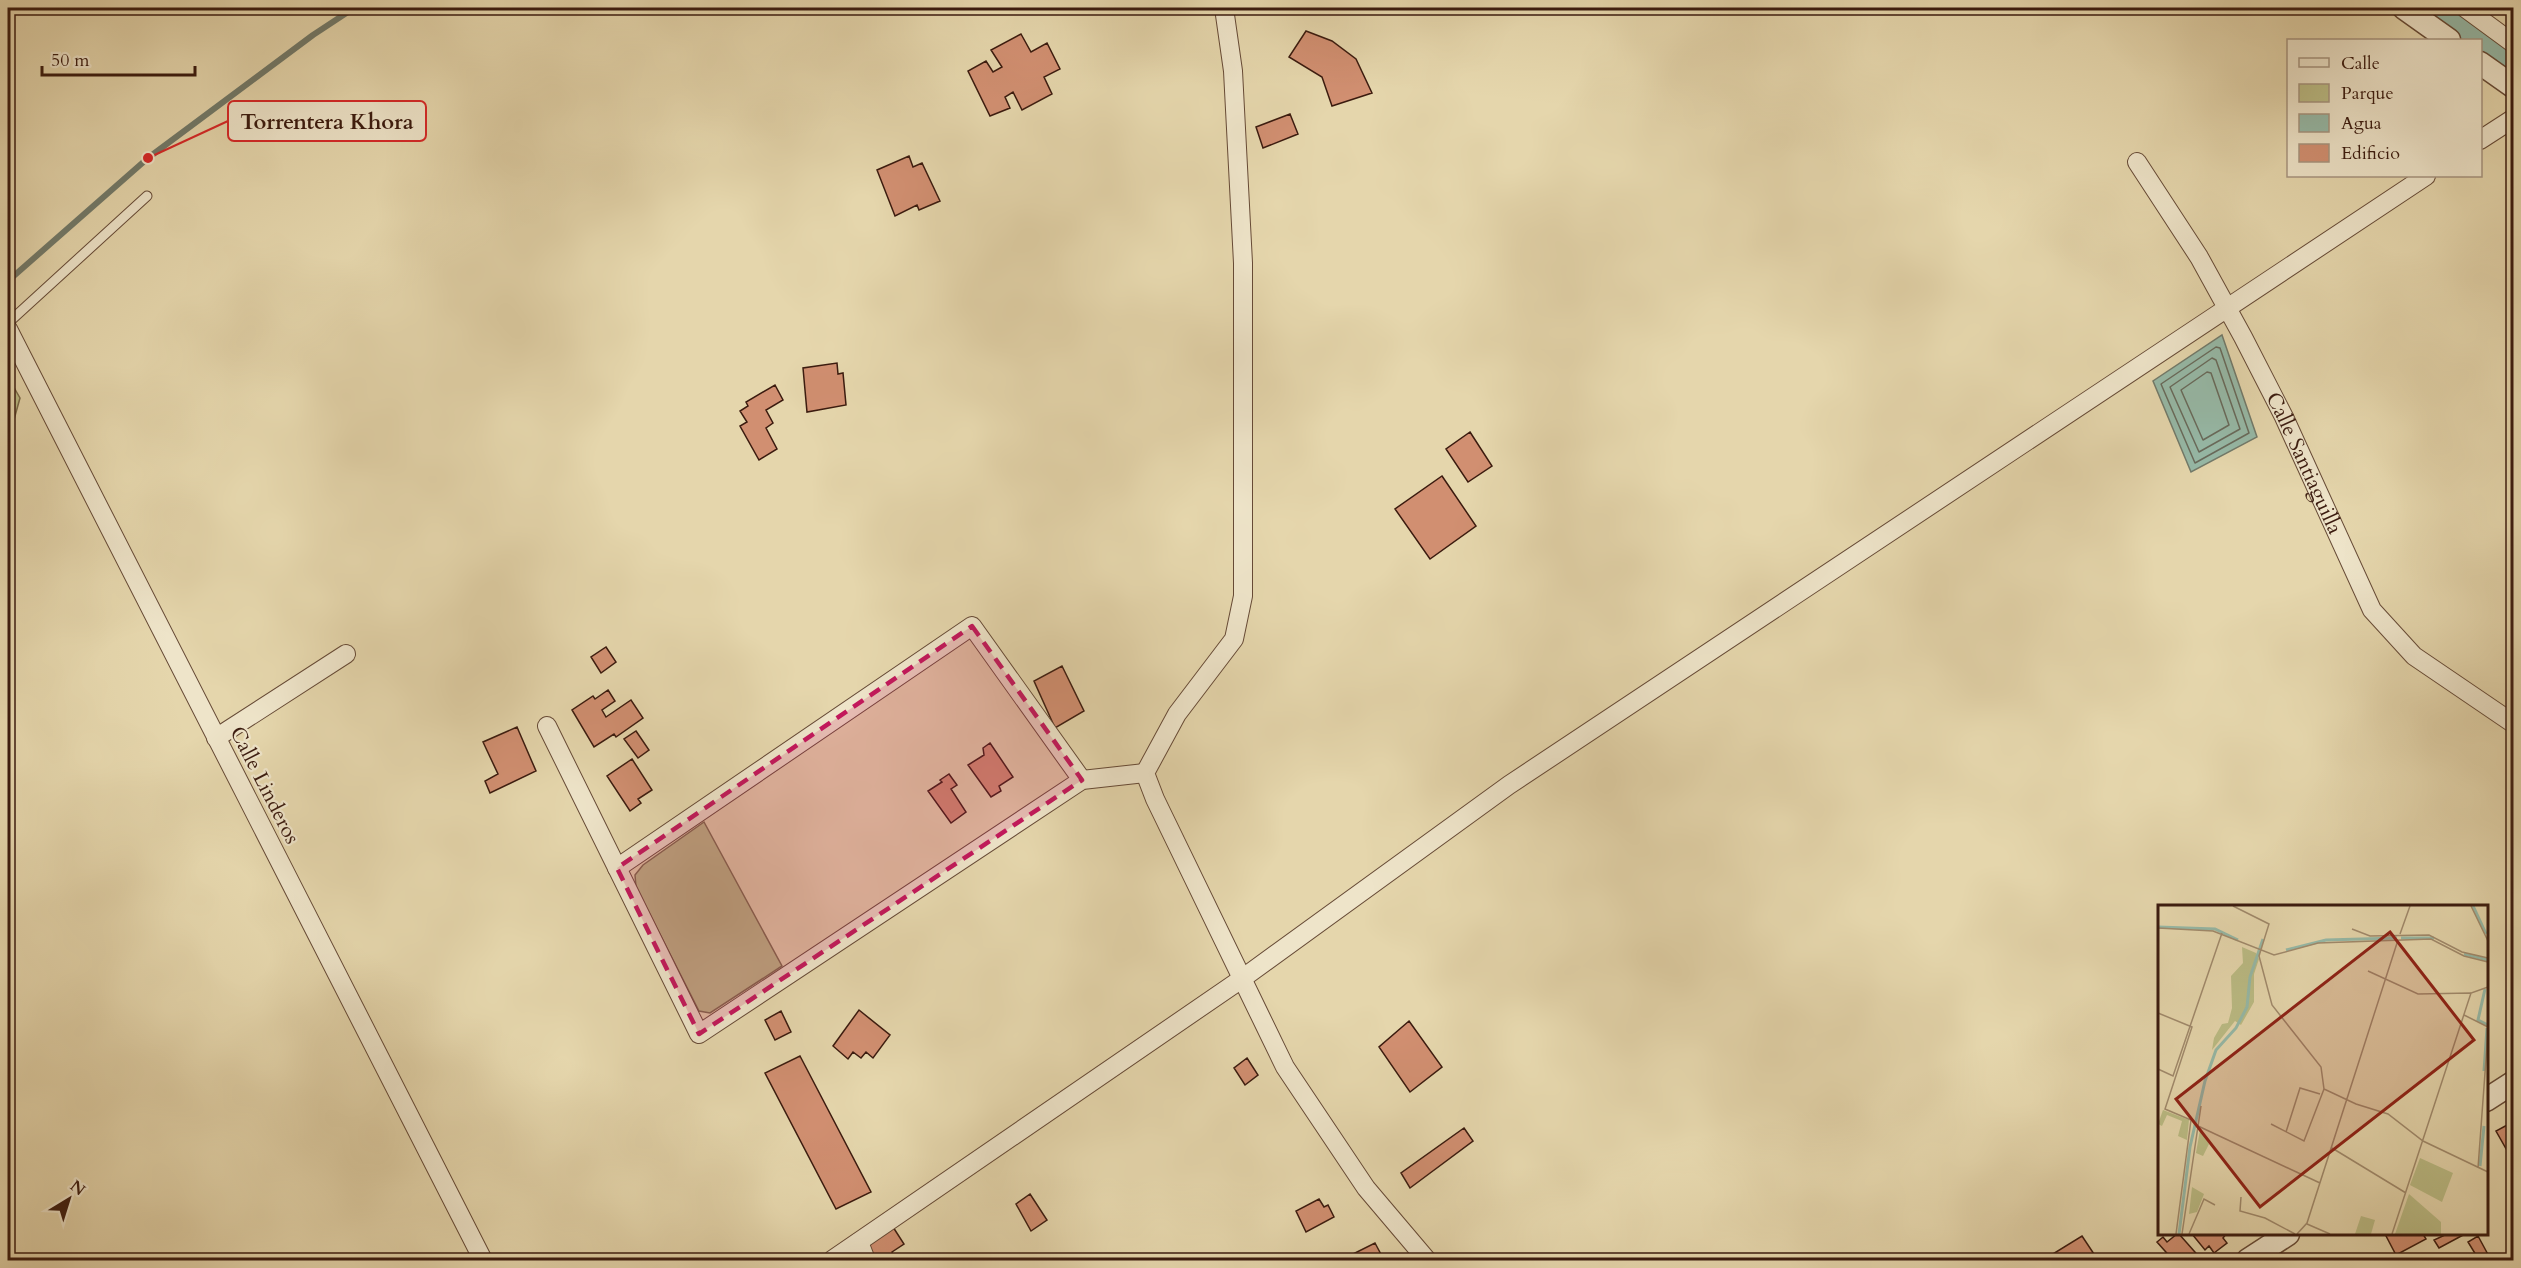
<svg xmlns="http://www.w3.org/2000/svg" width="2521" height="1268" viewBox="0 0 2521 1268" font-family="Cardo,serif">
	<rect width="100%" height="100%" fill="#e5d6ac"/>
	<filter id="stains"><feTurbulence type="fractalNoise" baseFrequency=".00333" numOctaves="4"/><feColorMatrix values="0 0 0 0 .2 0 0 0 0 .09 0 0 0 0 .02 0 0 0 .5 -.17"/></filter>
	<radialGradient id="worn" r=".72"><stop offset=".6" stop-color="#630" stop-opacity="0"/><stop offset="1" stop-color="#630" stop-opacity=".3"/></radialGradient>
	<path fill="#bbbc85" stroke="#7b6c4a" stroke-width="1.5" d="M8,377L20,398L8,441Z
		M704,822L782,966L710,1013L699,1011L636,887L635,875L643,865Z"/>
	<path fill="#96b9a7" stroke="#727a6a" stroke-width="1.5" d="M2222,335L2257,437L2191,472L2153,381Z"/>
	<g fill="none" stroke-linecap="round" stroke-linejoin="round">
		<path stroke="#686a5b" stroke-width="1.5" d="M2216,347L2220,348L2249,433L2195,463L2161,384Z
			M2212,358L2216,360L2240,429L2199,452L2170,387Z
			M2207,372L2211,373L2229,425L2203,440L2181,390Z"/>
		<path stroke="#727a6a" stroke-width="6" d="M8,281L148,158L313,35L354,8"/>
		<path stroke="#96b9a7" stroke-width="21" d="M2432,8L2477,40
			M2480,43L2514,68"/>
	</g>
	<path fill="#d18f71" stroke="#3b1b0f" stroke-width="1.5" d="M1306,31L1332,41L1356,59L1372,93L1332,106L1322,77L1289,57Z
		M1021,34L1031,52L1047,43L1060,69L1044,77L1052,94L1022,110L1013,92L1005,97L1010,108L990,116L968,71L986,61L993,72L1002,67L991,50Z
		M1290,114L1298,134L1263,148L1256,127Z
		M909,156L913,167L922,163L940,201L919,210L917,205L895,216L877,170Z
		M837,363L838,374L843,373L846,405L807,412L803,368Z
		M775,385L783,400L766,410L773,423L766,428L777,449L759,460L740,426L747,422L740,411L748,406L746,402Z
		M1470,432L1492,466L1468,482L1446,449Z
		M1442,476L1476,526L1430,559L1395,509Z
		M606,647L616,662L601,673L591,657Z
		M1062,666L1084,711L1055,728L1034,681Z
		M608,690L615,701L602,710L606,717L631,700L643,718L616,737L614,734L594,747L572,710L593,696L595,699Z
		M517,727L536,771L490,793L485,781L498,774L483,742Z
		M636,731L649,750L638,758L624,739Z
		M990,743L1013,777L999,786L1001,791L991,797L968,765L984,755L983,748Z
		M632,759L652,790L638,799L641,803L630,811L607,776Z
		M949,774L957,785L951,789L966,812L951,823L928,791L942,782L940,780Z
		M859,1010L890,1035L873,1058L866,1052L861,1058L853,1052L848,1059L833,1046Z
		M781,1011L791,1032L775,1040L765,1020Z
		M1409,1021L1442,1067L1410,1092L1379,1047Z
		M800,1056L871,1192L836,1209L765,1073Z
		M1247,1058L1258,1075L1245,1085L1234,1068Z
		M2509,1124L2514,1132V1151L2509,1154L2496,1131Z
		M1464,1128L1473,1141L1410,1188L1401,1173Z
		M1030,1194L1047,1220L1031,1231L1016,1204Z
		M1319,1199L1324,1207L1328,1205L1334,1217L1306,1232L1296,1211Z
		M893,1227L904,1244L892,1252L895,1260H874L867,1245Z
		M2177,1234H2179L2202,1260H2173L2157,1242L2163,1237L2167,1242Z
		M2192,1234H2226L2223,1238L2227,1243L2214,1253L2209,1246L2205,1250Z
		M2385,1234H2423L2426,1239L2396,1255Z
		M2447,1234H2465L2439,1248L2434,1240Z
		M2082,1236L2098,1260H2043Z
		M2478,1236L2491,1260H2479L2468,1242Z
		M1375,1243L1384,1260H1341Z"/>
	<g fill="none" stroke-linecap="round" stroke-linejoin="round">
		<g stroke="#664a36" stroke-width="11">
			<path id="service" d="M8,323L147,196"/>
		</g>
		<g stroke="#664a36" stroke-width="20">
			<g id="minor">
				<path d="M1224,8L1233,71L1243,263V596L1234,639L1177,714L1145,773L1155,799L1285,1067L1366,1188L1427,1260"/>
				<path d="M2465,8L2514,44"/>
				<path d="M2480,140L2514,118"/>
				<path id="s1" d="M2137,162L2199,257L2243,337L2284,417L2372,610L2414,656L2514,724"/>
				<path d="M8,329L483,1260"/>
				<path d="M547,726L699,1034L1082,780L1145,773"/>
				<path d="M216,738L346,654"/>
				<path d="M617,868L972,626L1082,780"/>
				<path d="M859,1242L866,1260"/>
				<path d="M832,1260L1243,978L1509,785L2426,176"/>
			</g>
		</g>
		<g stroke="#664a36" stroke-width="25">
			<path id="tertiary" d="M2404,8L2449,40
				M2480,63L2514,87
				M2486,1100L2514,1082
				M2248,1260L2288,1234"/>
		</g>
		<use href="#service" stroke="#eee4c9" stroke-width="9"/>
		<use href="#minor" stroke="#eee4c9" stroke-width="18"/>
		<use href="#tertiary" stroke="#eee4c9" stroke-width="22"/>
	</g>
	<path fill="#c2185b" fill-opacity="0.2" stroke="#c2185b" stroke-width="4.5" stroke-dasharray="12 8" stroke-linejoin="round" d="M972,626L1082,780L699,1034L617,868Z"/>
	<g text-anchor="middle" stroke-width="4.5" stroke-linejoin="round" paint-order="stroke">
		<g font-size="21" fill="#3b1b0f" stroke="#eee4c9">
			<text dy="7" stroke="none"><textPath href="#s1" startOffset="345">Calle Santiaguilla</textPath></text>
			<text transform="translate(265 785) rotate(63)" y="7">Calle Linderos</text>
		</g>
	</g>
	<g transform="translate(2158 905)">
		<rect width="330" height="330" fill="#e5d6ac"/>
		<path d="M84,42L98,48L101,54L96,69V97L83,120L77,116L54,145L56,133L64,119L70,118L74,103L73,71L85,58ZM5,205L31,215L29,235L20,231L24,216L9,210L4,221L0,219ZM42,225L51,239L45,251L38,248ZM262,253L295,268L284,297L252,280ZM34,282L46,289L39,307L31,309ZM251,289L283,317V329H237ZM203,311L217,315L213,329H197Z" fill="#bbbc85"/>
		<path fill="none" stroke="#96b9a7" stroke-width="3" d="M315,1L328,29M0,22L57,24L80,35M243,33H276M128,45L168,35L239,33M306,49L330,55M327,84L320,115L330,120M326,166L329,123M322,261L326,221M21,329L32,242L47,176L58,145L78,123L89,102L92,72L105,34"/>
		<path fill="none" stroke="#a18b6d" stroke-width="1.5" d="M75,1L111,19L101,51L114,100L163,162L166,184L198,199L230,209L265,236L330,267M313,1L330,36M0,23L55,26L116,50L160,38L273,34L306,51L330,57M194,24L212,31L271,30L304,47L330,53M242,29L252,1M210,66L260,89L313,88M0,108L34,122L7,204L33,215L18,329M306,110L330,122M0,164L15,171L64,28M113,219L146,236L166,184M40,221L162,278M128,227L142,183L162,189M174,243L248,288M320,263L330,127M83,292L82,306L107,313L137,329M149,319L172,329M24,329L43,201M31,329L46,294L57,300M139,329L149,318L240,35M234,329L313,88L330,82"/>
		<path fill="#8f2418" fill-opacity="0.15" stroke="#8f2418" stroke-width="3" d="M232,27L316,135L102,302L18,194Z"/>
		<rect width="330" height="330" fill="none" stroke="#3b1b0f" stroke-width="3"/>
	</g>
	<path fill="none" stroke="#d62828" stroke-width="2" d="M148 158L228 121"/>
	<circle fill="#d62828" stroke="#eee4c9" stroke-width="2" cx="148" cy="158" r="6"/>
	<rect fill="#eee4c9" stroke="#d62828" stroke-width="2" x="228" y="101" width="198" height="40" rx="6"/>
	<g font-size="22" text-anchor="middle" font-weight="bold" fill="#3b1b0f">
		<text x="327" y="129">Torrentera Khora</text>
	</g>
	<rect width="2521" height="1268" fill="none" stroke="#e5d6ac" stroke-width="30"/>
	<rect x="9" y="9" width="2503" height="1250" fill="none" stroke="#3b1b0f" stroke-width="3"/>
	<rect x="15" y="15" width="2491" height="1238" fill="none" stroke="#3b1b0f" stroke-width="1.5"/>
	<rect x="2287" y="39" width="195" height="138" fill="#eee4c9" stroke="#a6947f" stroke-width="1.5"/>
	<rect x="2299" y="58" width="30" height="9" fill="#eee4c9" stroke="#a6947f" stroke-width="1.5"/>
	<text x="2341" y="69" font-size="18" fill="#3b1b0f">Calle</text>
	<rect x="2299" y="84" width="30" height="18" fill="#bbbc85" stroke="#a6947f" stroke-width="1.5"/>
	<text x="2341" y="99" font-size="18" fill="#3b1b0f">Parque</text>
	<rect x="2299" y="114" width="30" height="18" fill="#96b9a7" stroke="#a6947f" stroke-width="1.5"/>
	<text x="2341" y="129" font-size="18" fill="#3b1b0f">Agua</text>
	<rect x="2299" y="144" width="30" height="18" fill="#d18f71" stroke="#a6947f" stroke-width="1.5"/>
	<text x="2341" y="159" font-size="18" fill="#3b1b0f">Edificio</text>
	<g transform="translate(69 1199) rotate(38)" stroke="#eee4c9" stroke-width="4.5" paint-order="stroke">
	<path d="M0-4.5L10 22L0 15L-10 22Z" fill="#3b1b0f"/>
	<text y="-9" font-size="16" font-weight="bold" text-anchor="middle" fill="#3b1b0f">N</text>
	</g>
	<path d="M42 66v9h153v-9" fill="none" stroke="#3b1b0f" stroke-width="3"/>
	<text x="51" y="66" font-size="18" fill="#3b1b0f" stroke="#eee4c9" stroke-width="4.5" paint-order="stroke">50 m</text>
	<rect width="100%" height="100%" filter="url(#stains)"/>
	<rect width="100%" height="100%" fill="url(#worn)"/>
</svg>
